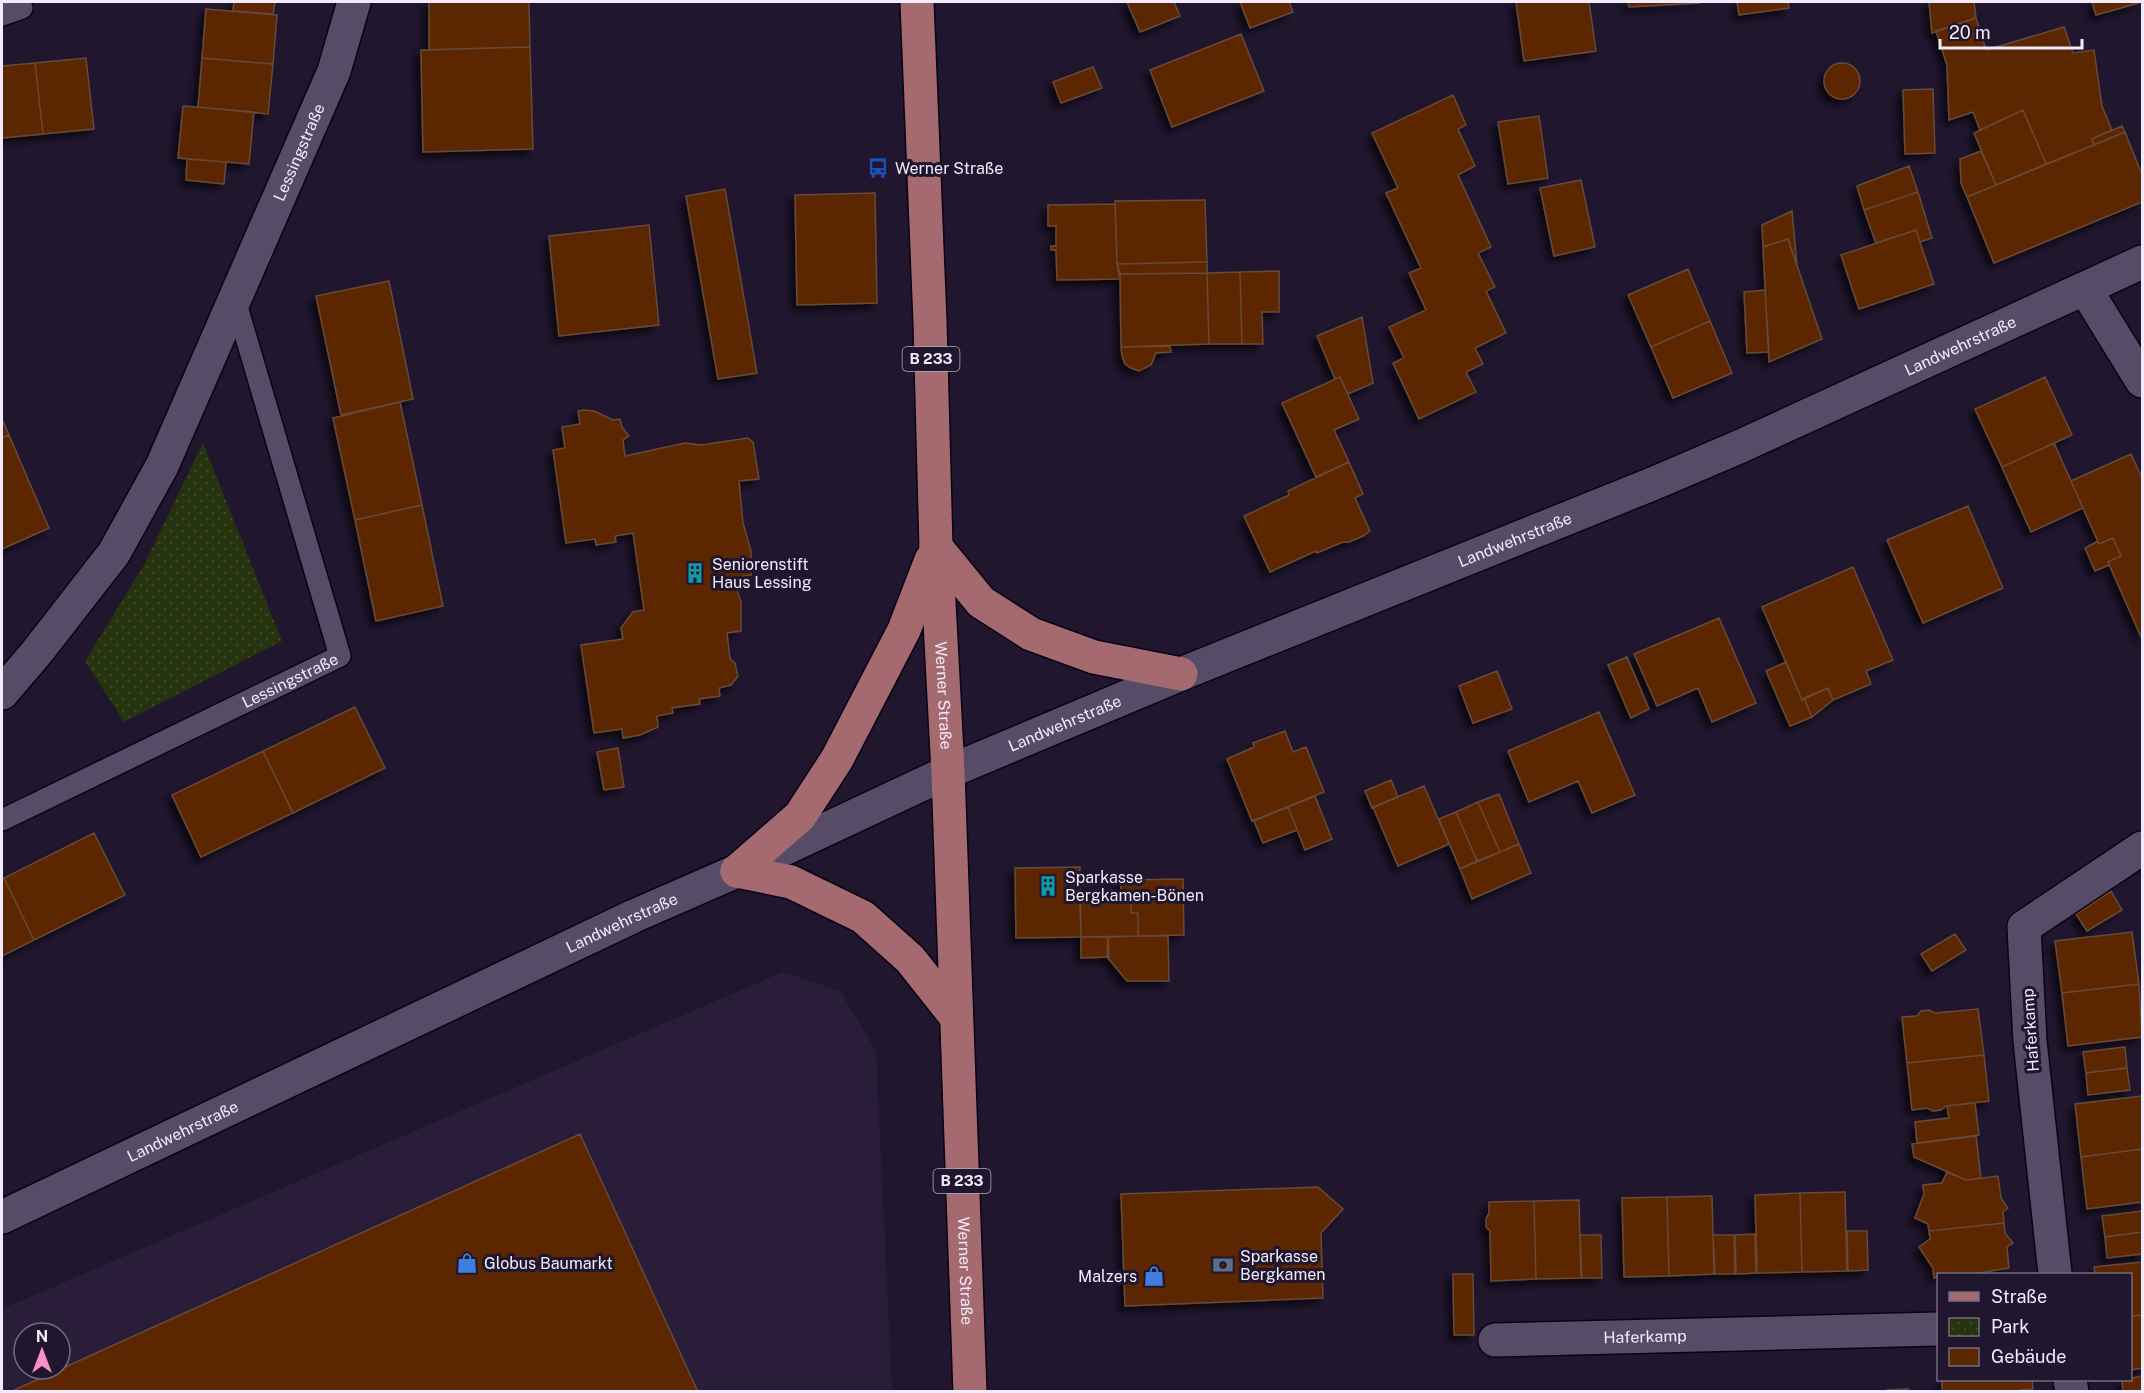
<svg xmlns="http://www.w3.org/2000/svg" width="2144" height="1393" viewBox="0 0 2144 1393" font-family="'Public Sans',sans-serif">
	<defs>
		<pattern id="park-dots" width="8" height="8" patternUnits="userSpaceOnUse" patternTransform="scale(1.5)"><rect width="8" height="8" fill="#26330f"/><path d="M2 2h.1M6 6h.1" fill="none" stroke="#3b4727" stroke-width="1.8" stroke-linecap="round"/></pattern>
		<filter id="shadow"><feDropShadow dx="-5.5" dy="5.5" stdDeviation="3" flood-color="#0009"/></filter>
	</defs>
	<rect width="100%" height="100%" fill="#20162e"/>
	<path fill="#2a1d3a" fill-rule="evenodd" d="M783,972L840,991L876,1051L892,1391H2V1309ZM24,1333H60V1369H24Z"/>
	<path fill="url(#park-dots)" d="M203,443L282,641L124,722L85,661L144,565Z"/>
	<path fill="#5c2801" stroke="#664a3a" stroke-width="1.5" filter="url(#shadow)" d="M234,2H275L273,14L233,11Z
		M429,2H529L530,47L429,50Z
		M1127,2H1174L1180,16L1140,32Z
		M1240,2H1289L1293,12L1250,28Z
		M1516,2H1589L1596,51L1524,61Z
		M1628,2H1700V3L1629,7Z
		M1737,2H1788L1789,8L1739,15Z
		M1929,2H1974L1976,18L1932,33Z
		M2092,2H2142L2096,15Z
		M206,9L277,15L273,64L202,58Z
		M1976,18L1986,50L2064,27L2073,53L2094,50L2102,106L2112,130L2092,139L2094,145L2046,164L2023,110L1980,130L1973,112L1949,120L1947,65L1936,31Z
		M1241,34L1264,91L1172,127L1150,70Z
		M530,47L533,149L423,152L421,50Z
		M86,58L94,129L43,134L35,63Z
		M202,58L273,64L268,114L198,107Z
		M1824 81a18 18 0 1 1 36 0a18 18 0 1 1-36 0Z
		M35,63L43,134L2,138V66Z
		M1093,67L1102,88L1061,103L1053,82Z
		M1933,89L1935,153L1905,154L1903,90Z
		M1453,95L1466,125L1458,129L1475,166L1458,175L1491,247L1478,253L1495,287L1486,291L1506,333L1475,348L1483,364L1466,372L1476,392L1419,419L1393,363L1404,358L1389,327L1426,310L1409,273L1421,268L1386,193L1398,188L1372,133Z
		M183,106L254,112L249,164L178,158Z
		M2023,110L2046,164L1996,185L1974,133Z
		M1539,116L1548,178L1508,184L1498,122Z
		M2122,126L2125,132L2094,145L2092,139Z
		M2125,132L2142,175V202L1994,263L1967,197Z
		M1981,151L1996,185L1967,197L1961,183L1960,159Z
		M187,159L226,162L224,184L186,180Z
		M1909,166L1918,192L1864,210L1857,186Z
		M1581,180L1595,247L1554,256L1540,188Z
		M725,189L757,373L718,379L686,196Z
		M1918,192L1932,238L1920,242L1916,230L1876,243L1864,210Z
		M875,193L877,303L797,305L795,195Z
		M1205,200L1207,262L1117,264L1115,201Z
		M1115,204L1117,264L1120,279L1057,280L1056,250H1051V246H1056V226H1048V205Z
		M1792,211L1797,266L1788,239L1763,247L1762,225Z
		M649,225L659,325L559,336L549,236Z
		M1916,230L1934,284L1859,309L1841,255Z
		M1788,239L1822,339L1769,362L1763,247Z
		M1207,262V273L1120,274L1117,264Z
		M1688,269L1710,321L1651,347L1628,295Z
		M1279,271V312H1262L1263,344H1242L1240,272Z
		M1240,272L1242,344H1209L1207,273Z
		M1207,273L1209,344L1121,347L1120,274Z
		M389,281L413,399L341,415L316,296Z
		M1765,290L1769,352L1747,353L1744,292Z
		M1362,317L1373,383L1348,394L1340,377L1335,379L1317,336Z
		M1710,321L1732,373L1673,398L1651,347Z
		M1170,346L1171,352L1156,353L1151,365L1139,371L1131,368L1125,364L1122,356L1121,347Z
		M1340,377L1359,419L1334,430L1349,462L1316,477L1282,403Z
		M2045,377L2072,435L2002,467L1975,409Z
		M400,402L422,505L355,520L333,418Z
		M583,410L594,411L613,420L620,419L622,427L629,436L623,440L625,456L685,443L701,445L748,438L753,442L759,479L739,481L743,523L751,551V575L733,578L741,602V631L727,633L730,659L735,663L738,676L731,685L719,688L720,696L699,699L700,704L672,708L673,713L657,716L658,727L640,735L623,738L622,729L594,733L581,645L623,639L621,628L633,612L644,610L633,533L615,536L616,542L596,545L595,539L566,543L553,450L565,448L562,427L580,424L578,411Z
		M2,419L9,435L2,438Z
		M9,435L49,528L2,549V438Z
		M2054,443L2083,508L2031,532L2002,467Z
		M2131,454L2142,478V639L2108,562L2121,556L2113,538L2099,544L2071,481Z
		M1349,462L1363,494L1355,498L1370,531L1363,536L1349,542H1343L1317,553L1316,551L1270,572L1244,516L1289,495L1288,491Z
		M422,505L443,606L376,621L355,520Z
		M1968,506L2003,588L1923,623L1887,540Z
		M2113,538L2121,556L2108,562L2109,565L2095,571L2085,548L2098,541L2099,544Z
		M1853,567L1893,660L1866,671L1871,684L1833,700L1828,688L1802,700L1762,607Z
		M1719,618L1756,703L1712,722L1698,688L1657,706L1634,654Z
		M1627,657L1649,709L1631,718L1608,665Z
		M1786,662L1802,700L1804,698L1812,717L1790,726L1766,671Z
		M1497,671L1512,709L1473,723L1459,686Z
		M1828,688L1833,700L1812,717L1804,698Z
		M355,707L385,768L293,813L263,751Z
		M1599,712L1635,795L1592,813L1578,781L1529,802L1508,751Z
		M1285,731L1293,752L1306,747L1324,792L1252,821L1227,759L1254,747L1253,743Z
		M618,748L624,787L604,790L597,752Z
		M263,751L293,813L201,857L172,795Z
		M1391,780L1398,797L1372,808L1365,791Z
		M1424,786L1449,844L1398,866L1373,807Z
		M1499,794L1519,844L1500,852L1478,802Z
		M1315,796L1332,839L1305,850L1288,807Z
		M1478,802L1500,852L1477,861L1456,812Z
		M1288,807L1297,830L1263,843L1254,821Z
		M1456,812L1477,861L1460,869L1439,819Z
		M94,833L125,895L34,940L4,878Z
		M1519,844L1531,873L1472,899L1460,869Z
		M1080,867L1081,937L1016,938L1015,868Z
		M4,878L34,940L2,956V879Z
		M1183,879L1184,935L1138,936V913H1131V903H1121V880Z
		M2111,891L2122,910L2087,931L2076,914Z
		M1080,903H1131V913H1138V936L1081,937Z
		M2132,932L2139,984L2062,993L2055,941Z
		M1955,934L1966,950L1932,971L1921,954Z
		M1138,936H1168L1169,981H1127L1107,957L1108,937Z
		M1081,937H1108L1109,957L1081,958Z
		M2139,984L2142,1037L2068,1046L2062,993Z
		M1978,1009L1984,1055L1907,1063L1902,1017L1917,1016L1921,1011L1929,1010L1935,1013Z
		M2125,1047L2127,1068L2086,1073L2083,1052Z
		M1984,1055L1989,1101L1946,1106L1941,1110L1933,1111L1927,1108L1912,1110L1907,1063Z
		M2127,1068L2130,1090L2088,1095L2086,1073Z
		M2142,1096V1149L2081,1157L2075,1104Z
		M1975,1103L1979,1135L1917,1143L1915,1122L1949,1118L1947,1106Z
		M580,1134L698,1392H10Z
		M1976,1136L1981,1178L1966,1180L1914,1157L1912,1144Z
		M2142,1149V1202L2087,1209L2081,1157Z
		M1947,1172L1966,1180L1998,1176L2001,1198L2008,1208L2003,1212L2004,1223L1929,1231L1928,1224L1915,1218L1924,1194L1923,1185L1942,1183Z
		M1318,1187L1343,1209L1321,1233L1323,1298L1125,1306L1121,1194Z
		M1845,1192L1847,1271L1802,1272L1800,1193Z
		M1800,1193L1802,1272L1757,1273L1755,1195Z
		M1712,1196L1714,1274L1669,1276L1667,1197Z
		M1667,1197L1669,1276L1624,1277L1622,1198Z
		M1579,1200L1581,1278L1536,1279L1534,1201Z
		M1534,1201L1536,1279L1491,1281L1490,1231L1486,1227V1219L1489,1213V1202Z
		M2142,1211V1232L2105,1237L2102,1216Z
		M2004,1223L2005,1233L2013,1243L2007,1247L2009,1268L1974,1274H1938V1277L1934,1278L1933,1268L1919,1247L1930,1239L1929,1231Z
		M1847,1231H1867L1868,1270L1848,1271Z
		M2142,1232V1254L2107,1258L2105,1237Z
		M1755,1234L1756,1273L1736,1274L1735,1235Z
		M1580,1235H1601L1602,1278H1582Z
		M1713,1235H1734L1735,1274H1715Z
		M2142,1262V1315L2130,1316V1274H2095L2094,1267Z
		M1453,1274H1473L1474,1335H1454Z
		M2142,1315V1368L2130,1370V1316Z
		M2142,1376V1392H2123L2122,1380Z
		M1942,1380H2032L2033,1389L2019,1390V1392H1942Z
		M1908,1389V1392H1887V1390Z"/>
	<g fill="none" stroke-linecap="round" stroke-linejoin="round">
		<g stroke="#0a0315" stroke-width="24">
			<g id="lane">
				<path d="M2,15L22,8"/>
				<path id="s1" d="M2,820L340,656L235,300"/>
			</g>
		</g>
		<g stroke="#0a0315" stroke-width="36">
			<g id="street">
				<path d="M2086,290L2142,381"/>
				<path id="s2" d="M2,693L37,652L114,553L162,466L334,71L354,2"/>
				<path d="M2055,1274L2030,1041L2024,927L2142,848"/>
				<path id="s3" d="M1495,1340L1938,1329"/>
				<path d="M2070,1380L2072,1392"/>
			</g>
		</g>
		<g stroke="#0a0315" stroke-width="36">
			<g id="secondary">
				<path id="s4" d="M2,1217L634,916L737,871L948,772L1181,674L1657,482L1741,446L2142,262"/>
			</g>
		</g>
		<g stroke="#0a0315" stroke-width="36">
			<g id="primary">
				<path id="s5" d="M917,2L930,322L936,547L948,772L970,1392"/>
				<path d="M936,547L981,602L1031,634L1094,657L1181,674"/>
				<path d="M737,871L800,816L837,759L904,630L931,560"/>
				<path d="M737,871L791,882L863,917L910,959L956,1017"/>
			</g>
		</g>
		<use href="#lane" stroke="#574c67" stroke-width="21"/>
		<use href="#street" stroke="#574c67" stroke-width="33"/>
		<use href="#secondary" stroke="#574c67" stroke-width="33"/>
		<use href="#primary" stroke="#a46a6f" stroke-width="33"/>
	</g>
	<defs>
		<g id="bus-bare" transform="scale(1.62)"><path d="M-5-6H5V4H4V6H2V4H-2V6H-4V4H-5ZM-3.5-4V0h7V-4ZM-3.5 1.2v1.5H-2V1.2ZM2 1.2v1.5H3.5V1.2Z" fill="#1a4fb4" stroke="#20162e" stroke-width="2.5" paint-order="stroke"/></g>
		<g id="building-bare" transform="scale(1.62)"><path d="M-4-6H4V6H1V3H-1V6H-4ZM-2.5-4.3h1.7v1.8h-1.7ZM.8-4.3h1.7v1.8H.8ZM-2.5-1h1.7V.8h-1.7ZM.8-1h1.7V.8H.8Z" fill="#0f9aa8" stroke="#20162e" stroke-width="2.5" paint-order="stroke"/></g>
		<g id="shop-bare" transform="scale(1.62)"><path d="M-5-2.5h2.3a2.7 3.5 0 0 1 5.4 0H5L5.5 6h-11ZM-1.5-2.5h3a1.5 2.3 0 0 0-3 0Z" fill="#3f7fe0" stroke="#20162e" stroke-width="2.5" paint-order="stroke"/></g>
		<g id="bank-bare" transform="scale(1.62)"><path d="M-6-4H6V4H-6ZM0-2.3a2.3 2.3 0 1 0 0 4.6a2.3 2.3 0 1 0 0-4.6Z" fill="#5c6f8a" stroke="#20162e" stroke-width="2.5" paint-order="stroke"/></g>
	</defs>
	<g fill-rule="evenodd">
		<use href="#bus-bare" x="878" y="168"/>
		<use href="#building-bare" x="695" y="573"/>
		<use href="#building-bare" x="1048" y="886"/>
		<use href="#shop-bare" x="467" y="1263"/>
		<use href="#bank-bare" x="1223" y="1265"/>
		<use href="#shop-bare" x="1154" y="1276"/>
	</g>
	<g text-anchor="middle" stroke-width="6" stroke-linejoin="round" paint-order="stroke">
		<g fill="#20162e" stroke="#b2abbe" stroke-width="1.5">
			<rect x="902.5" y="347" width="57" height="24" rx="4.5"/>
			<rect x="933.5" y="1169" width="57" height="24" rx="4.5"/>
		</g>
		<g font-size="15" font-weight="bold" fill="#f1ebfb">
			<text x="931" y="364">B 233</text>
			<text x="962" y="1186">B 233</text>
		</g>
		<g font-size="16" fill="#f1ebfb" stroke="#20162e">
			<text dy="6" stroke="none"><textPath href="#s2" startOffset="621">Lessingstraße</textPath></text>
			<text dy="6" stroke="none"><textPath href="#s4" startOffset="2144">Landwehrstraße</textPath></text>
			<text dy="6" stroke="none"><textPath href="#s4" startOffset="1658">Landwehrstraße</textPath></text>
			<text dy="6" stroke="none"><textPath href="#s1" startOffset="320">Lessingstraße</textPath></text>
			<text dy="6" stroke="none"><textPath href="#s5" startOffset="694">Werner Straße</textPath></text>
			<text dy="6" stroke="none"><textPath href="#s4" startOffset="1172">Landwehrstraße</textPath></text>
			<text dy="6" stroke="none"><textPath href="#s4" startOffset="686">Landwehrstraße</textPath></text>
			<text transform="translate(2030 1030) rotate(-94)" y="6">Haferkamp</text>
			<text dy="6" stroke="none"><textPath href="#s4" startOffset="200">Landwehrstraße</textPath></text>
			<text dy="6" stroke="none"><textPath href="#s5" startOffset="1270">Werner Straße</textPath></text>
			<text dy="6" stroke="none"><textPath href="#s3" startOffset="150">Haferkamp</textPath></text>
		</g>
		<g font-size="16" fill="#f1ebfb" stroke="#20162e" text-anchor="start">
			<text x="895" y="174">Werner Straße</text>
			<text x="712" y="570">Seniorenstift<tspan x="712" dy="18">Haus Lessing</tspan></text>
			<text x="1065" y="883">Sparkasse<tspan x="1065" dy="18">Bergkamen-Bönen</tspan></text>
			<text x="1240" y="1262">Sparkasse<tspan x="1240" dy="18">Bergkamen</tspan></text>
			<text x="484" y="1269">Globus Baumarkt</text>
			<text x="1137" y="1282" text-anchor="end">Malzers</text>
		</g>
	</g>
	<rect width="2144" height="1393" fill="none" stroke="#f1ebfb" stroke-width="6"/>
	<rect x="1937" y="1273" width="195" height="108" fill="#20162e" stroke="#746b80" stroke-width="1.5"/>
	<rect x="1949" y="1292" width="30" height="9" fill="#a46a6f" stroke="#746b80" stroke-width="1.5"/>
	<text x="1991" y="1303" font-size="18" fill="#f1ebfb">Straße</text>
	<rect x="1949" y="1318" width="30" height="18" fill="url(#park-dots)" stroke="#746b80" stroke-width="1.5"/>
	<text x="1991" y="1333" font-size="18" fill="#f1ebfb">Park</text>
	<rect x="1949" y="1348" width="30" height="18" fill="#5c2801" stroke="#746b80" stroke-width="1.5"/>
	<text x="1991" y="1363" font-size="18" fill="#f1ebfb">Gebäude</text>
	<g transform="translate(42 1351)"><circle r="28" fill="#20162e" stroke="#746b80" stroke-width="1.5"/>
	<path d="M0-4.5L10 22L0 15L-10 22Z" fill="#fb8fc5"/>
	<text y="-9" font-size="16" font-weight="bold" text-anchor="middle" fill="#f1ebfb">N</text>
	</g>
	<path d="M1940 39v9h142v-9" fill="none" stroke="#f1ebfb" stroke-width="3"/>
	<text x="1949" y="39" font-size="18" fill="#f1ebfb" stroke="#20162e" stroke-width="4.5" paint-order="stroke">20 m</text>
</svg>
